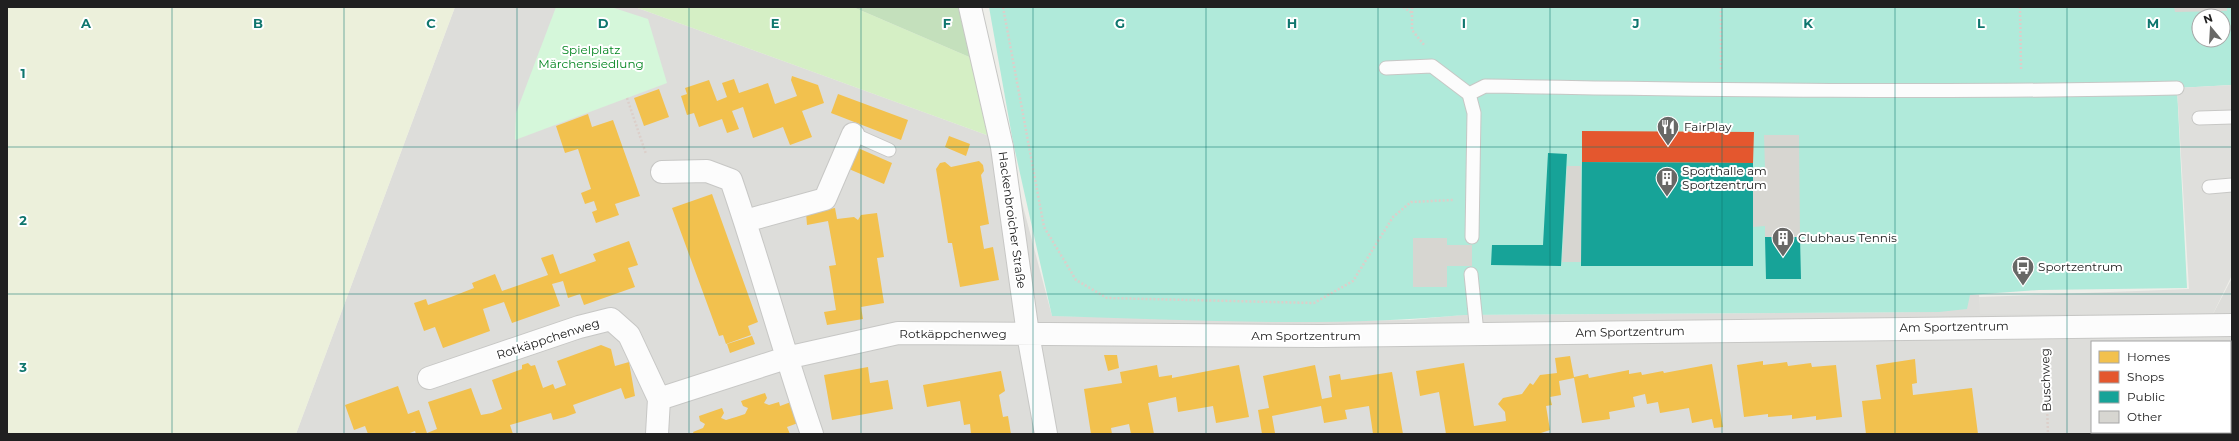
<svg xmlns="http://www.w3.org/2000/svg" width="2239" height="441" viewBox="0 0 2239 441" font-family="Montserrat,sans-serif">
	<rect width="100%" height="100%" fill="#eeeee9"/>
	<path fill="#ddddda" fill-rule="evenodd" d="M455,7H635L1006,142L1052,316L1322,321L1410,320L1462,315L1924,312L1970,295H1979L1981,314H2213L2232,278V434H296ZM2092,342H2230V432H2092Z"/>
	<path fill="#ecf0db" d="M7,7H455L296,434H7Z"/>
	<path fill="#d5efc5" d="M635,7H853L974,59L995,138Z"/>
	<path fill="#c4e0bc" d="M853,7H964L974,59Z"/>
	<path fill="#d5f7da" d="M556,7H611L648,19L667,83L515,140L516,113Z"/>
	<path fill="#b0eada" fill-rule="evenodd" d="M989,7H2232V85L2177,88L2187,288L2039,290L1970,295L1967,309L1939,312L1464,315C1327,328 1189,320 1052,316L1013,142ZM2199,16H2223V40H2199Z"/>
	<path fill="#dfdfdc" d="M2232,85V275L2213,314H1980L1979,297L2189,289L2177,88Z
		M2230,349H2232V434H2094V432H2230Z"/>
	<path fill="#f2c14e" d="M792,76L818,85L824,103L802,111L812,137L790,145L783,127L753,138L743,107L732,111L739,129L727,133L722,119L699,127L694,113L687,115L681,96L687,94L685,88L709,80L717,101L727,97L722,83L734,79L739,93L768,83L775,104L797,96L791,80Z
		M659,89L669,117L644,126L634,98Z
		M838,94L908,120L901,140L831,113Z
		M588,114L592,127L613,120L640,196L615,204L619,215L596,223L592,212L597,210L594,201L585,204L581,193L591,189L578,149L565,153L556,126Z
		M949,136L970,144L966,156L945,147Z
		M858,148L892,163L884,184L849,169Z
		M979,161L983,165L984,171L981,175L989,224L980,226L984,249L993,247L999,280L960,287L952,243H948L936,169L940,163L945,162L951,167Z
		M712,194L758,322L748,326L751,335L726,344L723,335L719,336L672,208Z
		M835,208L837,219L854,217L858,220L861,215L877,213L884,257L877,258L884,303L861,307L863,319L827,325L824,312L836,310L829,266L836,265L828,221L807,225L806,213Z
		M629,241L638,265L628,268L635,287L584,305L580,294L568,298L563,281L552,284L560,306L512,323L504,302L483,309L490,331L443,348L435,327L424,331L414,303L426,299L428,305L451,297L474,288L472,283L495,274L502,291L548,275L541,258L553,254L560,274L596,261L593,254Z
		M752,336L755,344L730,353L727,344Z
		M601,345L611,349L615,366L629,362L635,396L625,399L621,388L573,405L576,413L565,417L553,420L551,413L510,425L513,434H416L415,431L407,434H368L365,426L354,430L345,405L398,386L408,414L419,410L427,433L437,429L428,402L471,388L481,415L492,413L502,409L492,380L522,369V365L528,363L531,366L535,365L543,388L553,384L555,389L566,385L557,361Z
		M1104,355H1117L1119,368L1108,371Z
		M1570,356L1574,377L1588,374L1589,378L1629,370V374L1641,372L1642,375L1663,371L1664,373L1712,364L1723,427L1714,428L1712,419L1692,423L1689,408L1660,413L1658,402L1647,404L1645,394L1633,397L1635,407L1609,412L1610,419L1582,423L1574,378L1559,381L1561,395L1550,397L1552,405L1546,406L1550,430L1538,434H1446L1439,392L1420,396L1416,371L1464,363L1474,426L1506,421L1505,412L1498,404L1503,398L1522,394L1530,383L1533,385L1540,375L1557,373L1555,358Z
		M1915,359L1917,383L1912,384L1913,395L1972,388L1978,434H1866L1862,401L1881,399L1876,365Z
		M1763,361V365L1787,362L1788,366L1811,363L1812,367L1836,365L1842,417L1816,420V416L1792,419V415L1768,417V414L1744,417L1737,365Z
		M1157,365L1159,377L1172,375V378L1239,365L1249,417L1216,423L1213,406L1178,412L1176,397L1148,403L1154,434H1131L1129,424L1111,428L1112,434H1091L1084,389L1122,383L1120,372Z
		M1315,365L1322,399L1332,397L1329,376L1340,374L1341,380L1392,372L1403,434H1373L1369,406L1345,410L1347,419L1324,423L1321,406L1272,416L1275,433L1262,434L1258,410L1269,408L1263,376Z
		M868,367L870,383L888,380L893,409L832,420L824,375Z
		M1001,371L1005,391L999,395L1003,417L1008,416L1011,434H971L970,424L964,425L960,401L927,407L923,385Z
		M765,393L767,398L764,403L769,405L779,402L780,406L791,402L798,423L787,427L790,434H694L693,432L703,428L705,424L700,421L699,416L722,408L724,413L721,418L726,420L736,417L745,414L748,408L743,406L741,401Z"/>
	<path fill="#e4572e" d="M1582,131L1754,132L1753,163L1582,162Z"/>
	<path fill="#17a398" d="M1548,153L1567,154L1561,266L1491,265L1492,245H1543Z
		M1582,162L1753,163V266H1581Z
		M1765,237H1800L1801,279H1766Z"/>
	<path fill="#d7d6d1" d="M2174,7H2227V11L2175,12Z
		M1764,135H1799L1800,237H1765V226L1753,227V169H1765Z
		M1567,166H1581V262H1562Z
		M1413,238H1447V245H1472V266H1447V287H1413Z"/>
	<g fill="none" stroke-linecap="round" stroke-linejoin="round">
		<g stroke="#c7c7c5" stroke-width="15">
			<path id="lane" d="M1386,68L1432,66L1469,94L1485,86C1715,90 1946,93 2177,88
				M1469,94L1474,113L1472,237
				M2199,118L2232,117
				M853,134L889,150
				M2209,187L2232,185
				M1471,274L1477,333"/>
		</g>
		<g stroke="#c7c7c5" stroke-width="24">
			<path id="street" d="M970,7L1002,147L1028,334L1046,434
				M662,172L707,171L731,180C760,264 783,350 812,434
				M745,221L825,199L853,134
				M429,378L579,327L611,319L629,335L659,399L786,358L898,333L1321,336L2232,325
				M657,434L659,399"/>
		</g>
		<path stroke="#dccfca" stroke-width="2.5" stroke-dasharray="2 2" stroke-linecap="butt" d="M1003,7L1044,227L1076,280L1107,298L1314,303L1353,281L1393,217L1411,202L1453,200
			M1403,7L1412,13
			M1412,7V30L1425,46
			M1721,7V70
			M2020,7L2021,70
			M627,98L646,154
			M2045,350L2048,434"/>
		<use href="#lane" stroke="#fcfcfc" stroke-width="13"/>
		<use href="#street" stroke="#fcfcfc" stroke-width="22"/>
	</g>
	<path fill="none" stroke="#0f766e" stroke-width="1" stroke-opacity="0.55" d="M172,7V434M344,7V434M517,7V434M689,7V434M861,7V434M1033,7V434M1206,7V434M1378,7V434M1550,7V434M1722,7V434M1895,7V434M2067,7V434M7,147H2232M7,294H2232"/>
	<defs>
		<g id="restaurant-pin" transform="scale(1.15)"><path d="M0 17L-7.5 6A9.5 9.5 0 1 1 7.5 6Z" fill="#686866" stroke="#fff"/><path d="M-5-6h1v4h1v-4h1v4h1v-4h1v5L-1.5 .5V6h-2V.5L-5-1ZM5-6V6H3V1.5H1.5Q1.5-4 5-6Z" fill="#fff"/></g>
		<g id="building-pin" transform="scale(1.15)"><path d="M0 17L-7.5 6A9.5 9.5 0 1 1 7.5 6Z" fill="#686866" stroke="#fff"/><path d="M-4-6H4V6H1V3H-1V6H-4ZM-2.5-4.3h1.7v1.8h-1.7ZM.8-4.3h1.7v1.8H.8ZM-2.5-1h1.7V.8h-1.7ZM.8-1h1.7V.8H.8Z" fill="#fff"/></g>
		<g id="bus-pin" transform="scale(1.15)"><path d="M0 17L-7.5 6A9.5 9.5 0 1 1 7.5 6Z" fill="#686866" stroke="#fff"/><path d="M-5-6H5V4H4V6H2V4H-2V6H-4V4H-5ZM-3.5-4V0h7V-4ZM-3.5 1.2v1.5H-2V1.2ZM2 1.2v1.5H3.5V1.2Z" fill="#fff"/></g>
	</defs>
	<g fill-rule="evenodd">
		<use href="#restaurant-pin" x="1668" y="127"/>
		<use href="#building-pin" x="1667" y="178"/>
		<use href="#building-pin" x="1783" y="238"/>
		<use href="#bus-pin" x="2023" y="267"/>
	</g>
	<g text-anchor="middle" stroke-width="4" stroke-linejoin="round" paint-order="stroke">
		<g font-size="12" fill="#02851f" stroke="#fff">
			<text x="591" y="54">Spielplatz<tspan x="591" dy="14">Märchensiedlung</tspan></text>
		</g>
		<g font-size="12" fill="#202020" stroke="#fff" text-anchor="start">
			<text x="1684" y="131">FairPlay</text>
			<text x="1682" y="175">Sporthalle am<tspan x="1682" dy="14">Sportzentrum</tspan></text>
			<text x="1798" y="242">Clubhaus Tennis</text>
			<text x="2038" y="271">Sportzentrum</text>
		</g>
		<g font-size="12" fill="#202020" stroke="#fff">
			<text transform="translate(1012 220) rotate(82)" y="4">Hackenbroicher Straße</text>
			<text transform="translate(1954 327) rotate(-1)" y="4">Am Sportzentrum</text>
			<text transform="translate(1630 332) rotate(-1)" y="4">Am Sportzentrum</text>
			<text x="953" y="338">Rotkäppchenweg</text>
			<text x="1306" y="340">Am Sportzentrum</text>
			<text transform="translate(548 339) rotate(-18)" y="4">Rotkäppchenweg</text>
			<text transform="translate(2046 380) rotate(-92)" y="4">Buschweg</text>
		</g>
	</g>
	<g font-size="13" text-anchor="middle" font-weight="bold" fill="#0f766e" stroke="#fff" stroke-width="4" stroke-linejoin="round" paint-order="stroke">
		<text x="86" y="28">A</text>
		<text x="258" y="28">B</text>
		<text x="431" y="28">C</text>
		<text x="603" y="28">D</text>
		<text x="775" y="28">E</text>
		<text x="947" y="28">F</text>
		<text x="1120" y="28">G</text>
		<text x="1292" y="28">H</text>
		<text x="1464" y="28">I</text>
		<text x="1636" y="28">J</text>
		<text x="1808" y="28">K</text>
		<text x="1981" y="28">L</text>
		<text x="2153" y="28">M</text>
		<text x="23" y="78">1</text>
		<text x="23" y="225">2</text>
		<text x="23" y="372">3</text>
	</g>
	<rect width="2239" height="441" fill="none" stroke="#202020" stroke-width="16"/>
	<rect x="2091" y="341" width="140" height="92" fill="#ffffff" stroke="#a6a6a6"/>
	<rect x="2099" y="351" width="20" height="12" fill="#f2c14e" stroke="#a6a6a6"/>
	<text x="2127" y="361" font-size="12" fill="#202020">Homes</text>
	<rect x="2099" y="371" width="20" height="12" fill="#e4572e" stroke="#a6a6a6"/>
	<text x="2127" y="381" font-size="12" fill="#202020">Shops</text>
	<rect x="2099" y="391" width="20" height="12" fill="#17a398" stroke="#a6a6a6"/>
	<text x="2127" y="401" font-size="12" fill="#202020">Public</text>
	<rect x="2099" y="411" width="20" height="12" fill="#d7d6d1" stroke="#a6a6a6"/>
	<text x="2127" y="421" font-size="12" fill="#202020">Other</text>
	<g transform="translate(2211 28) rotate(342)"><circle r="19" fill="#ffffff" stroke="#a6a6a6"/>
	<path d="M0-3L7 15L0 10L-7 15Z" fill="#686866"/>
	<text y="-6" font-size="11" font-weight="bold" text-anchor="middle" fill="#202020">N</text>
	</g>
</svg>
